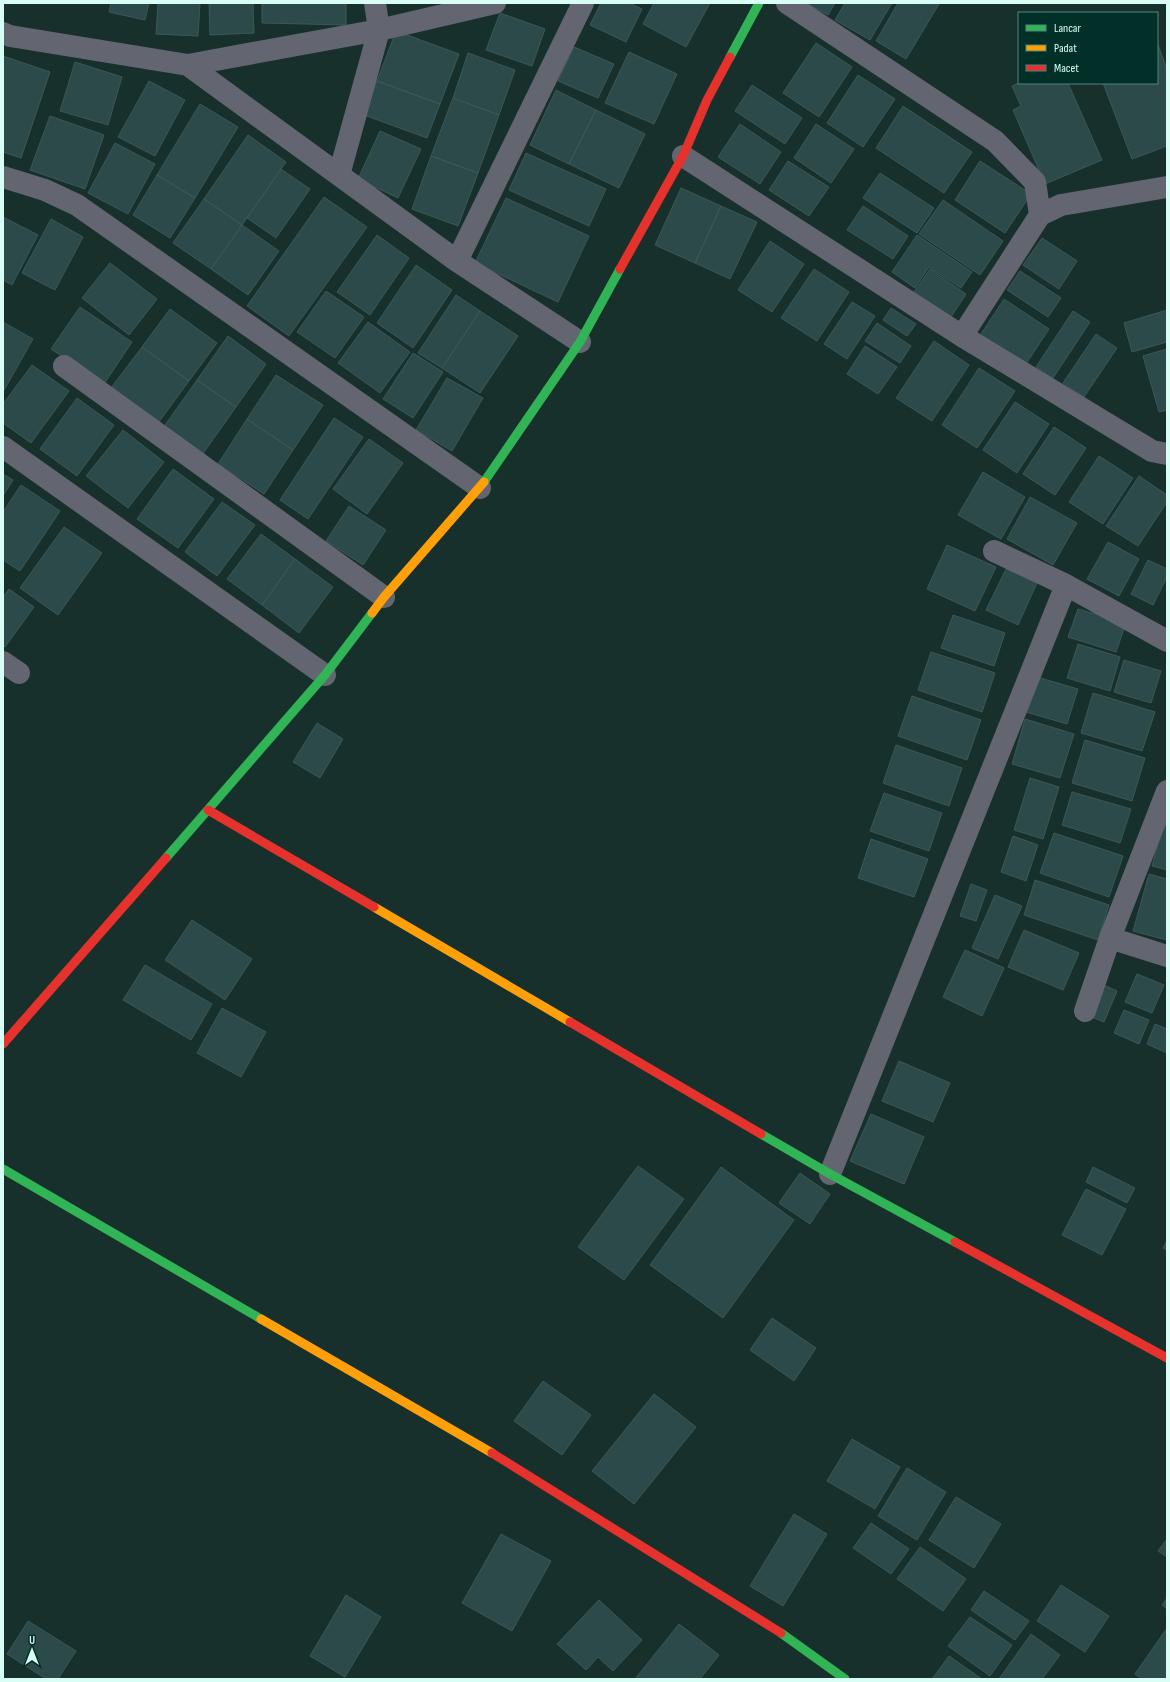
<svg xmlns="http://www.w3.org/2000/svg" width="1170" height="1682" viewBox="0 0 1170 1682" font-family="'Sofia Sans Condensed',sans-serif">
	<rect width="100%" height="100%" fill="#18302c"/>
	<path fill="#2b4a49" stroke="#3c5856" d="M111,3H149L145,20L109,12Z
		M158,3H200L198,36L156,34Z
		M209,3H253L254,33L210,35Z
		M262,3H346V25L262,23Z
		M601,3H629L642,9L626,42L590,25Z
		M654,3H710L686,47L643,24Z
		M806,3H835L828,15Z
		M845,3H892L870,40L835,20Z
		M898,3L939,4L906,59L876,41Z
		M500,13L545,29L532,66L486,50Z
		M396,31L459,54L440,104L377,81Z
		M1157,42L1167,69V146L1132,159L1103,83H1157Z
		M816,43L852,67L819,117L783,93Z
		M574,47L614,64L598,98L558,81Z
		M629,52L677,74L654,124L605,103Z
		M468,53L515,70L499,115L453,98Z
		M3,56L50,72L21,158L3,152Z
		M75,62L122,77L108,125L60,111Z
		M858,75L895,99L863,147L827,123Z
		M149,81L185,100L155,156L118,137Z
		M377,81L440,104L427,138L364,115Z
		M1019,83H1068L1102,160L1045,184L1013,110L1021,106L1012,86Z
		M752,85L802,118L785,144L735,111Z
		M556,90L596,110L569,164L530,145Z
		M453,98L499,115L478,173L431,156Z
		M200,104L238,127L195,198L157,175Z
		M903,106L972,152L944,193L876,148Z
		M596,110L645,134L619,188L569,164Z
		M50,116L104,135L85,189L30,170Z
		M740,124L781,152L760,184L718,157Z
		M816,124L854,149L831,183L794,158Z
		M380,131L421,149L398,198L358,179Z
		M248,135L286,162L242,225L204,199Z
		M115,143L155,164L128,214L88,193Z
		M526,153L606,189L589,226L509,190Z
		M431,156L478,173L458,226L412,209Z
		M788,161L829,187L809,216L769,190Z
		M980,161L1031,194L1005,233L955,200Z
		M281,169L310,189L276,238L247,218Z
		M880,173L934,208L917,233L863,198Z
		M157,175L195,198L170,238L133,215Z
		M681,188L721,206L695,263L655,245Z
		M324,197L367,227L289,336L247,306Z
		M506,198L589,236L558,302L475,263Z
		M204,199L242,225L211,269L173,243Z
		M943,200L1003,241L980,275L919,234Z
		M721,206L757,222L730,279L695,263Z
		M863,206L908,236L893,259L847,230Z
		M3,217L38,235L12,285L3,280Z
		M51,219L83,237L55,290L22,273Z
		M242,225L279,251L248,295L211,269Z
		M377,235L409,258L370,315L337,292Z
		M917,235L972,272L961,288L929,267L915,288L892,272Z
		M1042,238L1077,261L1059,289L1023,265Z
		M770,241L804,264L772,312L738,290Z
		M110,263L157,299L129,335L82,298Z
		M416,265L452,290L413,348L377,323Z
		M814,269L849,292L817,341L781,318Z
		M930,269L966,294L949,320L912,295Z
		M1020,271L1061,298L1048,317L1007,290Z
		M326,291L364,317L335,358L297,332Z
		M456,295L480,311L442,368L418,353Z
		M1004,299L1049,329L1024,367L979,337Z
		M852,302L875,316L847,359L824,344Z
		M80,307L132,342L104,384L51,349Z
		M891,308L916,324L907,336L883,320Z
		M170,309L217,343L189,381L142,347Z
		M1167,310V342L1132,352L1124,323Z
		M480,311L518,336L480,393L442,368Z
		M1073,311L1090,322L1053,378L1036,367Z
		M3,322L33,339L3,392Z
		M368,322L410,352L380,393L338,363Z
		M877,323L911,346L900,363L865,341Z
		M1096,334L1117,348L1084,397L1063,383Z
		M228,336L266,364L236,407L197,380Z
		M934,341L969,365L932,421L896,398Z
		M865,346L897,367L878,394L847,374Z
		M142,347L189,381L158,423L111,388Z
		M1167,349V410L1159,412L1143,356Z
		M413,353L443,372L413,418L383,399Z
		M32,365L69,391L31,443L3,423V404Z
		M979,368L1015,391L977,448L942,425Z
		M276,375L323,405L293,450L247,419Z
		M447,378L483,398L452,451L416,430Z
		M197,380L236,407L202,455L163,428Z
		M77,398L114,425L77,476L40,449Z
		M1015,402L1049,424L1017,473L983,450Z
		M334,418L363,437L308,519L280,500Z
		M247,419L293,450L264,494L218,464Z
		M1054,427L1086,448L1055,495L1023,474Z
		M123,430L164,462L128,508L86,476Z
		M369,439L403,463L367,514L333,489Z
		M1099,456L1133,478L1103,524L1069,502Z
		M173,469L214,499L178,548L137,519Z
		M983,472L1025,497L1001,539L958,515Z
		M3,474L13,480L3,496Z
		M1139,476L1167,495V502L1138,546L1106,526Z
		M21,485L60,511L20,571L3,560V512Z
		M1030,497L1077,523L1053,565L1007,539Z
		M222,502L255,525L217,576L185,552Z
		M349,506L386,530L363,565L326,541Z
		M64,527L102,553L58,615L20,588Z
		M261,534L295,559L262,605L227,579Z
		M1108,542L1139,559L1119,596L1087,579Z
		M947,545L996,567L975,611L927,589Z
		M295,559L333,587L299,633L262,605Z
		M1148,560L1167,569V577L1153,605L1131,594Z
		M1006,569L1037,583L1018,625L986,610Z
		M9,589L34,607L5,647L3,645V597Z
		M1078,609L1126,623L1116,652L1068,637Z
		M953,615L1005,633L994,666L941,648Z
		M1078,644L1120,657L1110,691L1067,678Z
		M931,652L995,673L982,712L918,690Z
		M1124,660L1161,671L1151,703L1114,692Z
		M1037,677L1078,689L1067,724L1026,712Z
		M1093,693L1155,712L1142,751L1081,733Z
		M912,696L981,720L967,760L898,736Z
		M1025,719L1074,734L1060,778L1012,764Z
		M317,723L343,739L320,778L293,762Z
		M1085,740L1145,758L1132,801L1072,783Z
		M896,745L962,768L949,806L883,783Z
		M1030,778L1059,787L1043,839L1014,830Z
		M1072,792L1131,809L1120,843L1062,825Z
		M884,793L942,813L929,851L870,831Z
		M1166,814L1167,815V870L1152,866Z
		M1054,833L1123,856L1109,897L1040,873Z
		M1013,836L1038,845L1026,881L1001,872Z
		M871,839L928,859L914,897L858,878Z
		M1149,874L1167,879V940L1133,931Z
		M1035,880L1109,905L1098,940L1024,915Z
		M971,884L987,890L976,921L960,916Z
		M995,895L1022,906L998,959L972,948Z
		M192,920L252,959L225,1000L165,960Z
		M1024,930L1079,953L1063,990L1008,967Z
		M965,950L1004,968L982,1016L943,997Z
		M145,965L212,1004L191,1040L123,1000Z
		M1137,974L1164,985L1152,1013L1125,1002Z
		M1102,984L1117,991L1104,1022L1089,1016Z
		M222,1008L266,1032L241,1077L197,1053Z
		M1124,1010L1149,1020L1139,1044L1114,1033Z
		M1155,1024L1167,1029V1053L1147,1044Z
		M899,1061L950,1083L933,1122L882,1101Z
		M871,1114L924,1137L904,1184L850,1161Z
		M638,1166L684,1199L624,1280L578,1247Z
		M721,1167L794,1220L723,1318L650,1265Z
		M1093,1167L1135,1188L1127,1203L1086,1182Z
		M800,1173L830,1194L810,1224L779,1203Z
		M1086,1189L1126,1209L1102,1255L1062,1235Z
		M1167,1241V1250L1163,1248Z
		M772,1318L816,1348L794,1381L750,1350Z
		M543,1381L591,1415L562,1455L514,1421Z
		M654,1394L696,1427L634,1504L592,1471Z
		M852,1439L900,1467L875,1509L827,1481Z
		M907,1468L946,1492L917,1540L878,1516Z
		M956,1497L1001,1524L974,1568L929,1540Z
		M794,1514L827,1534L783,1606L750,1586Z
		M871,1523L909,1549L891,1574L853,1548Z
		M501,1534L551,1561L512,1631L462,1603Z
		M1167,1539V1557L1158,1551Z
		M920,1547L966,1579L943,1611L897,1579Z
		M1061,1585L1109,1616L1085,1652L1037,1621Z
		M984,1591L1029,1621L1015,1640L971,1610Z
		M346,1595L381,1617L345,1677L310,1656Z
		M1167,1598V1609L1162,1605Z
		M599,1600L642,1640L613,1671L598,1657L586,1670L557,1644Z
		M970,1617L1012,1645L990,1676L948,1646Z
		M28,1621L76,1651L58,1679H46L7,1654Z
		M679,1624L719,1655L700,1679H635Z
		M1167,1628V1675L1165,1679H1142L1135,1674Z
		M1031,1634L1060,1655L1042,1679H999Z
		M949,1656L982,1679H932Z"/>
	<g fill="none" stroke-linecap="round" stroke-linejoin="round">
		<path stroke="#636670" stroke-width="22" d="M787,3L995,141L1035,182L1040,215L1061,205L1167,187
			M3,33L10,36L188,65L379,30L495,3
			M188,65L457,261L580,342
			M683,156L962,336L1152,451L1167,454
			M339,175L379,30L375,3
			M3,177L45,190L77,205L480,488
			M457,261L583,3
			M962,336L1040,215
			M64,366L384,597
			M3,447L325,675
			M994,551L1066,585L1167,641
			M3,662L19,673
			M1110,938L1167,956
			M1085,1011L1110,938L1167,791
			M830,1174L1066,585"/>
		<path stroke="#30b455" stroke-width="9" d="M730,57L759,3
			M484,482L580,342L620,269
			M166,858L325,675L372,613
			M761,1134L830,1174L955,1242
			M3,1169L261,1319
			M781,1633L845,1679"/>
		<path stroke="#ff9f0a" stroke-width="9" d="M372,613L384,597L484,482
			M374,907L570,1022
			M261,1319L492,1453"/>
		<path stroke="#e5322d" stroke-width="9" d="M620,269L683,156L707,100L730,57
			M208,810L374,907
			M570,1022L761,1134
			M3,1044L166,858
			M955,1242L1167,1358
			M492,1453L781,1633"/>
	</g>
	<rect width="1170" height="1682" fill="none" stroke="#d8fef5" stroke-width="8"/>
	<rect x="1018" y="12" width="140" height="72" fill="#013028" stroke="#57827a"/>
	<rect x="1026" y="25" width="20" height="6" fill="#30b455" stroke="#57827a"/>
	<text x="1054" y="32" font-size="12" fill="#d8fef5">Lancar</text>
	<rect x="1026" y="45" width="20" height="6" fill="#ff9f0a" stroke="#57827a"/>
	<text x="1054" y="52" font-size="12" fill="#d8fef5">Padat</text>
	<rect x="1026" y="65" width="20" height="6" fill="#e5322d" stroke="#57827a"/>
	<text x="1054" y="72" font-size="12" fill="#d8fef5">Macet</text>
	<g transform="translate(32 1650)" stroke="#013028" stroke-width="3" paint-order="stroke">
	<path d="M0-3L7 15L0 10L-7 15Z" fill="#d8fef5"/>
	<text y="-6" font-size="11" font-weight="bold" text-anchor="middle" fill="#d8fef5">U</text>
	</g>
</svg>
